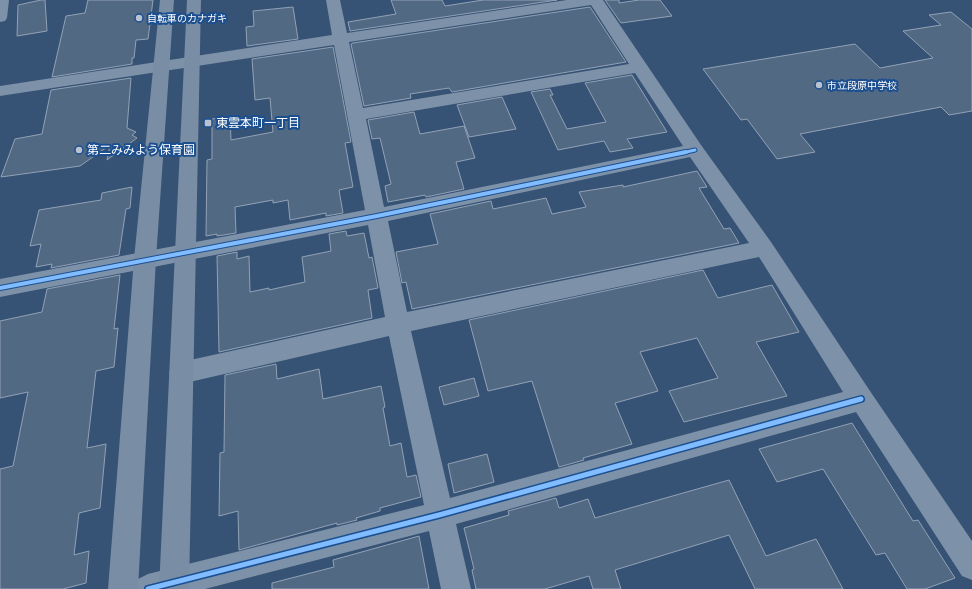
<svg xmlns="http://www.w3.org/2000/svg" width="972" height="589" viewBox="0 0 972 589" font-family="'Asap Condensed','Noto Sans JP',sans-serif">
	<rect width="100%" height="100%" fill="#365274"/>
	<path fill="#526984" stroke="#92a2b6" d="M41,0H45L47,31L17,36L18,5Z
		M88,0H153L148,39L136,40L134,58H132V64L52,77L66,16L85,13Z
		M391,0H442L445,6L483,0H557L350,31L348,22L396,14Z
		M605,0H619V3L639,0H660L672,16L621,23Z
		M293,7L298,39L247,46L246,27L254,26L253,11Z
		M590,7L626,62L452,92L449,88L410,94L411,98L364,106L351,44L353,43Z
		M951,12L972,29V111L949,115L941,107L800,134L815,152L777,159L747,119L741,120L703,69L855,44L880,68L933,58L903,31L941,25L929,15Z
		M333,47L351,142L345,143L353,187L339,190L343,213L326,216V213L290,220L288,200L273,203V200L235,207L236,233L217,236V234L206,236L207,160L212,159V119L230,116L231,140L273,132L270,98L255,100L252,59Z
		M632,75L667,132L627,139L633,148L610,152L604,141L558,150L531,92L550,89L553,95H550L567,129L606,122L585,83Z
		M131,78L127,128L136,132L132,135L137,138L107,160L110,145L80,166L1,177L15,139L42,134L51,90Z
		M502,97L516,129L469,137L457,105Z
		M414,112L420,134L464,126L475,158L456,162L464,189L426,197L425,195L388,202L385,186L391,184L380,138L372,139L368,120Z
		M697,171L707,187L699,188L724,229L730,228L739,243L412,309L406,282L402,283L396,252L438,244L430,214L491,201L493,209L546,198L552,214L586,207L579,192L623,185V187Z
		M132,187L130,208L126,209L119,255L51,268L52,264L36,267L41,244L30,246L39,210L101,200L102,193Z
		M346,231L347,236L364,233L369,258L372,257L378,288L368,290L372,318L219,352L217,256L237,252V259L249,256L250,292L269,288V290L305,282L302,257L331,251L329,234Z
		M703,270L718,298L772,285L799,332L756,342L787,396L684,422L669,391L718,378L697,338L640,352L658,391L615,403L632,444L583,458L584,460L559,467L532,381L488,391L469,320Z
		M120,275L114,329L118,328L114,367L96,371L87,448L106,444L100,508L79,513L74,555L89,551L86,583L63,589H0V469L13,466L28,392L0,398V321L42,312L47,289Z
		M276,364L277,379L319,369L323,399L381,386L385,407L383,408L390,446L401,443L407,477L416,475L421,497L380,508V511L356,518L357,520L337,525V523L239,550L238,511L219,516L220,453L224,452L225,375Z
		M474,378L479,396L444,405L439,387Z
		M852,423L913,521L918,520L955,578L925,589H907L885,553L876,555L823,469L777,482L759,449Z
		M487,454L494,482L454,493L448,464Z
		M729,480L766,556L816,539L843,589H755L729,535L615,570L621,589H593L589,576L545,589H476L472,570L474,569L464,528L509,515L508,511L556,498L559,508L588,499L595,518Z
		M419,536L429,589H272V583L334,567L333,560Z"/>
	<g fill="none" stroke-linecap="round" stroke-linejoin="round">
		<path fill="#7d92a8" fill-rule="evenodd" d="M0,0H9L7,18L5,21L0,22Z
			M326,0H340L347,33L567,0H603L701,145L771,242L870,391L972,541V580L962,576L856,412L456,524L471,589H441L429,531L205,589H133L138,579L148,574L424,505L389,336L181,384L173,381L169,373L173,365L181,362L385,317L368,225L0,297V279L365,210L334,45L0,96V86L332,35ZM591,5L629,64L363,108L349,42ZM635,73L683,146L384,207L366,119ZM690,157L749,243L407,312L388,221ZM759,257L843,392L450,498L411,331Z"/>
		<path fill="#798da4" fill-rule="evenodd" d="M160,0H174L156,259L138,589H108L134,259Z
			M187,0H201L189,589H159Z"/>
		<g stroke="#1b4f8f" stroke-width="5">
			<path id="cycleway-far2" d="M682,153L695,150"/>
		</g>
		<g stroke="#1b4f8f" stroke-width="6">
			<path id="cycleway-far1" d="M0,288L377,216L686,152"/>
		</g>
		<g stroke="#1b4f8f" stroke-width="8">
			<path id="cycleway" d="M148,589L439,515L861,399"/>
		</g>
		<use href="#cycleway-far2" stroke="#80bcff" stroke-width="3"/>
		<use href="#cycleway-far1" stroke="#80bcff" stroke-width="4"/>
		<use href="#cycleway" stroke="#80bcff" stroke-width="5"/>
	</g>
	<g fill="#b9c2ce" stroke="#1b4f8f" stroke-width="1.5">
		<circle cx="139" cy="18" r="4"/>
		<circle cx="819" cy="85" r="4"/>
		<rect x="204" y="119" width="8" height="8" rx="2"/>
		<circle cx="79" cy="150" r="4"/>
	</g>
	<g text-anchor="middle" stroke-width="4" stroke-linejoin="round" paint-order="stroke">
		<g font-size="10" fill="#fff" stroke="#1b4f8f" text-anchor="start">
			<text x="147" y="22">自転車のカナガキ</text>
			<text x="827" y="89">市立段原中学校</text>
		</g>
		<g font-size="12" fill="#fff" stroke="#1b4f8f" text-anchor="start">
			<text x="216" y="127">東雲本町一丁目</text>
			<text x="87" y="154">第二みみよう保育園</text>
		</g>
	</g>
</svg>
